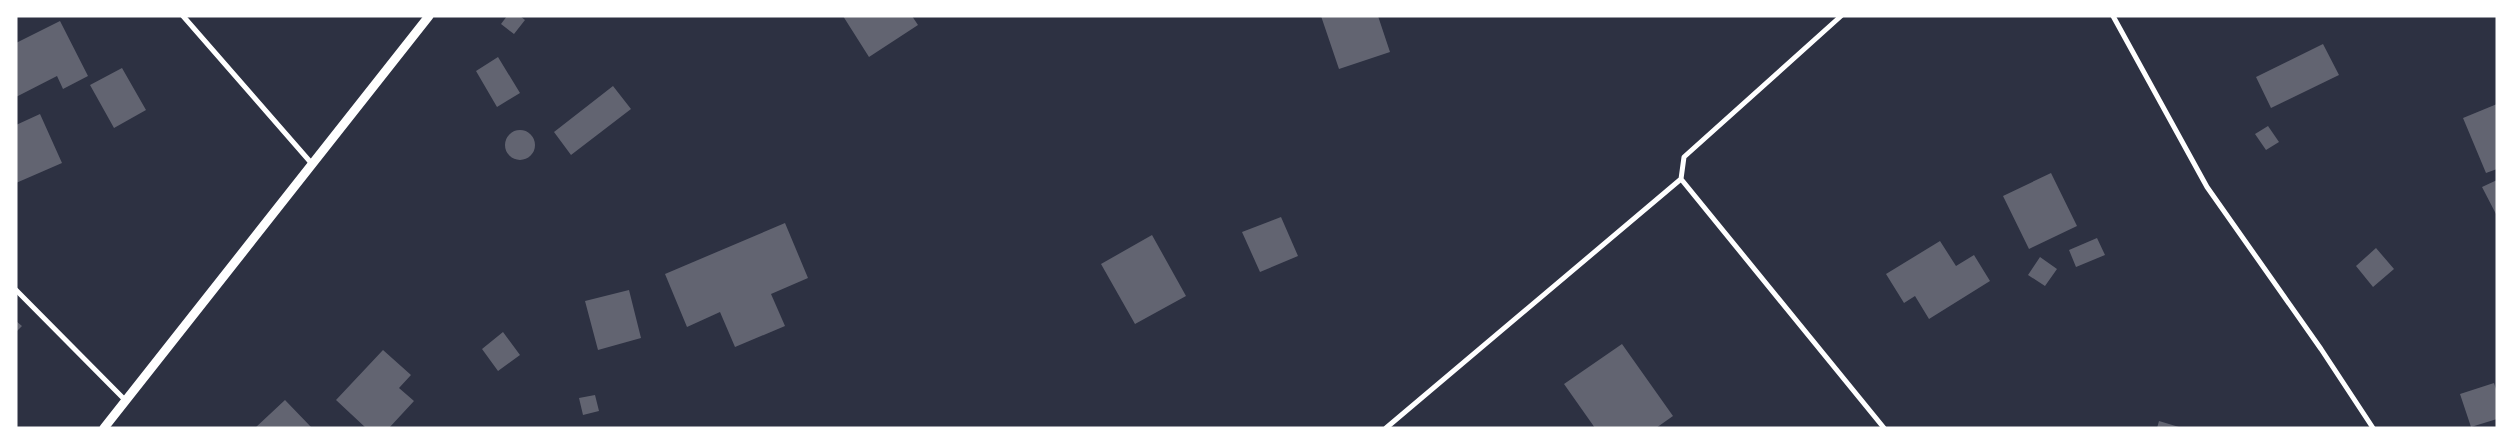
<svg xmlns="http://www.w3.org/2000/svg" width="2513" height="444" viewBox="0 0 2513 444" font-family="Raleway,sans-serif">
	<rect width="100%" height="100%" fill="#2d3142"/>
	<path fill="#626471" d="M507,16H520L525,20L514,34L501,24Z
		M843,16H912L918,25L869,57Z
		M1321,16H1378L1390,52L1339,69Z
		M60,21L88,76L63,89L57,76L16,97V43Z
		M2323,44L2339,75L2271,108L2256,77Z
		M498,57L520,93L497,107L476,71Z
		M122,68L146,110L114,128L90,85Z
		M613,86L631,109L571,155L554,132Z
		M2497,104V169L2486,173L2463,118Z
		M40,114L62,163L16,183V125Z
		M2268,126L2279,142L2266,150L2255,134Z
		M505 145a15 15 0 1 1 30 0a15 15 0 1 1-30 0Z
		M2051,173L2077,226L2029,249L2003,196Z
		M2497,180V216L2482,187Z
		M1281,217L1298,256L1260,272L1242,232Z
		M785,223L808,278L771,294L785,326L735,347L720,312L687,327L665,274Z
		M1152,235L1186,296L1135,324L1101,264Z
		M2097,238L2105,255L2076,267L2069,250Z
		M1940,241L1956,266L1974,255L1990,281L1929,319L1915,296L1904,303L1886,274Z
		M2376,248L2394,269L2373,287L2356,266Z
		M2040,257L2057,269L2045,286L2028,275Z
		M629,290L641,338L598,350L585,301Z
		M16,321L22,326L16,332Z
		M503,332L520,355L498,371L482,349Z
		M1622,344L1673,416L1656,428H1595L1564,384Z
		M383,350L411,375L399,388L414,401L389,428H366L336,400Z
		M2494,383L2497,392V419L2471,427L2460,394Z
		M595,395L599,411L583,415L579,398Z
		M285,400L312,428H255Z
		M2159,421L2179,427V428H2157Z"/>
	<g fill="none" stroke-linecap="round" stroke-linejoin="round">
		<path stroke="#fff" stroke-width="5" d="M183,16L313,165
			M2113,16L2207,187L2321,349L2373,428
			M1681,179L1884,428
			M16,290L126,401
			M1386,428L1681,179L1684,157L1841,16"/>
		<path stroke="#fff" stroke-width="9" d="M104,428L429,16"/>
	</g>
	<rect width="2513" height="444" fill="none" stroke="#ffffff" stroke-width="35"/>
</svg>
